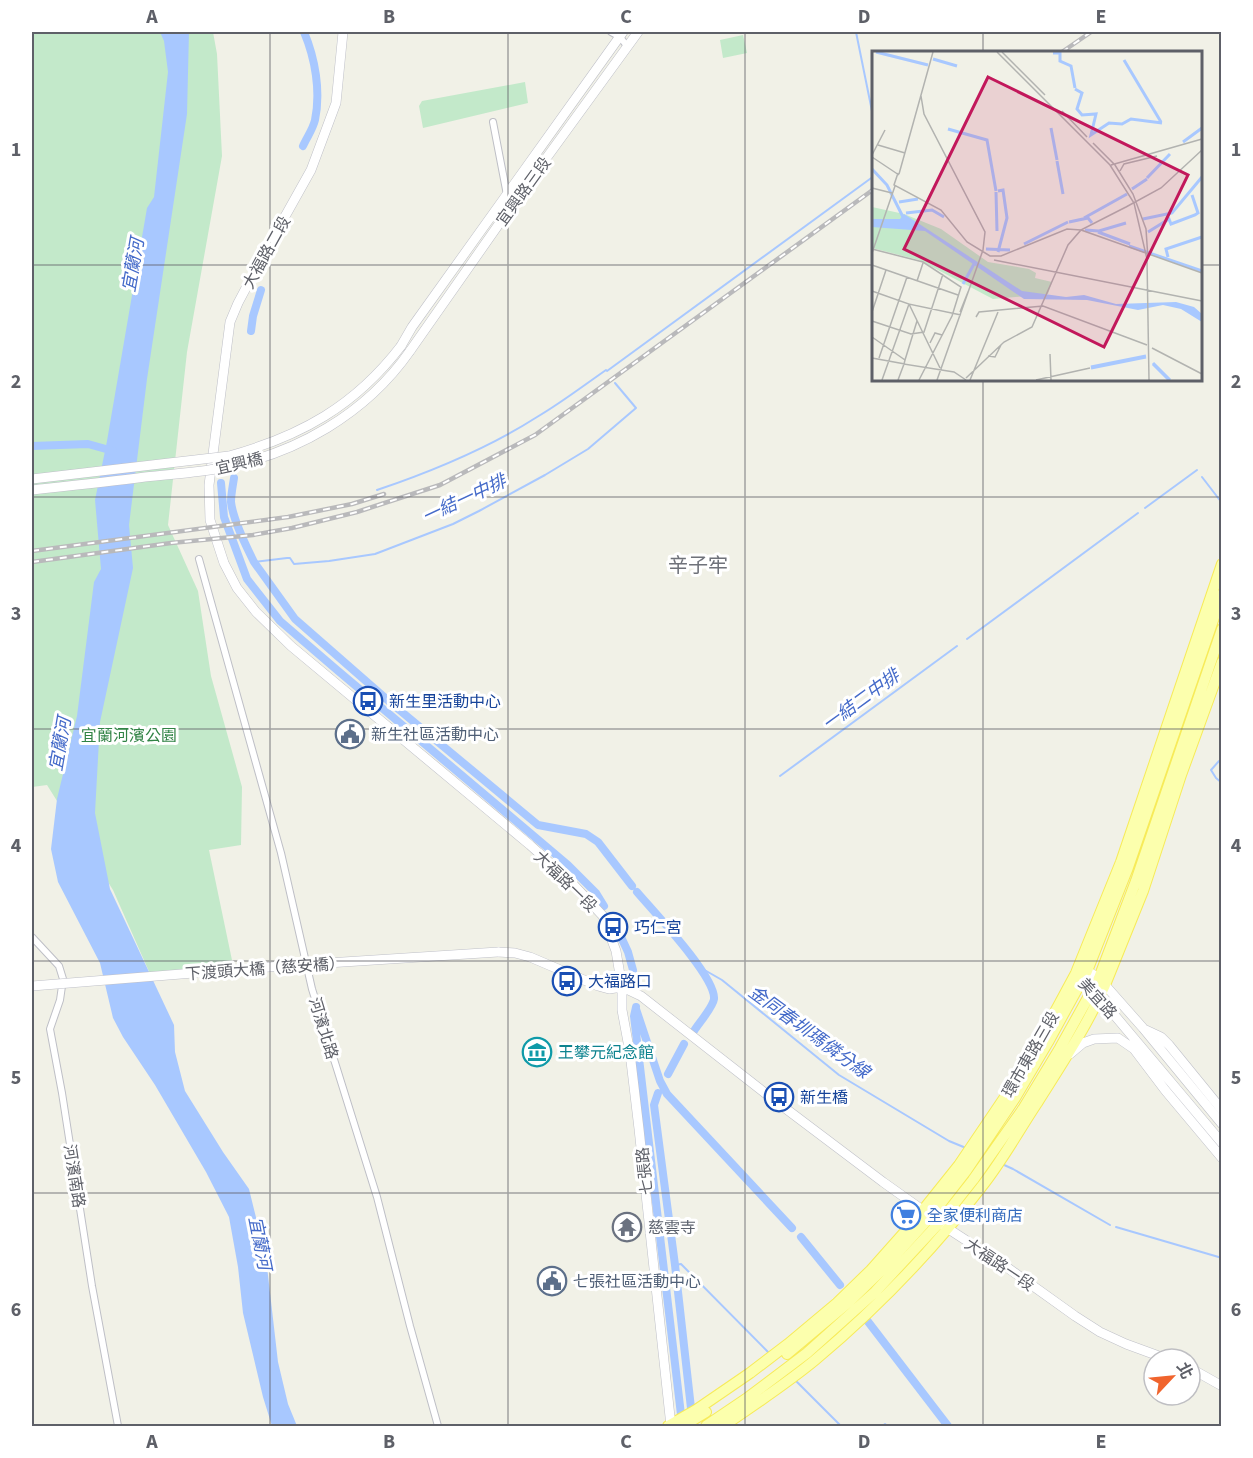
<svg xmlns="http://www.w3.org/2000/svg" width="1253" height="1458" viewBox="0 0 1253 1458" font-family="'Source Sans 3','Noto Sans TC',sans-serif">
	<rect width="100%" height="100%" fill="#f1f1e7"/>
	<path fill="#c3e9ca" d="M32,32H213L217,54L222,156L187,352L168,525L198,591L211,676L242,787L241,845L209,850L233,965L151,976L113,890L47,785L32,787Z
		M743,35L747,53L723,58L720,40Z
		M525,82L528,103L423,128L419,106L422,101Z"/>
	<path fill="#a8c8ff" d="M160,32H189L187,114L147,379L129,525L133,568L100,722L95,813L110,889L174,1025L175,1052L185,1091L223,1152L249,1189L266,1258L278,1362L288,1404L297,1426H272L263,1397L243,1313L238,1267L229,1217L206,1172L155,1085L123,1037L113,1018L100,963L58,882L51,849L57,799L77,716L94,582L101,569L95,500L107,441L147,208L154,197L168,72L164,41Z"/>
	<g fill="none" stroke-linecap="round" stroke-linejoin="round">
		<path stroke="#a8c8ff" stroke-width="2" d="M856,32L874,121
			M607,371L874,176
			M1202,477L1222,503
			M377,490C433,471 487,449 537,417C561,403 583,386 606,370
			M1145,508L1197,470
			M254,562L287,558H290L294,564L329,561L375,554L453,524L479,511L545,475L588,449L636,408L615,383
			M967,639L1138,513
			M1222,759L1219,761L1211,770L1216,778L1222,783
			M780,776L957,646
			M701,968L722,980L839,1075L949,1141L966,1148
			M1002,1164L1013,1169L1110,1225
			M1116,1227L1222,1258
			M675,1265L681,1264L769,1353
			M796,1381L841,1426
			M882,1426L885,1424L888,1426"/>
		<path stroke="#a8c8ff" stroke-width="8" d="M303,146C307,137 313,129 315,120C321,91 315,58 304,32
			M251,331L253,316L261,290
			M32,446L88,444L113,451
			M234,478C233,485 231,494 231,502C233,520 246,546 254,562L295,619L391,703L538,825L586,834L598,842L632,886
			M221,483L224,517L247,579L280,621L337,670L568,865L596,893L604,906
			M637,892C653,911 716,977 714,999C713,1007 699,1023 694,1031
			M615,924L628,952L633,970
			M636,1007L634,1016L682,1423
			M636,1009L660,1081L667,1094L792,1228
			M668,1074L684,1044
			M658,1093L654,1105L675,1265L693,1426
			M801,1237L840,1285
			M866,1319L948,1426"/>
		<g stroke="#bebfc6" stroke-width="8">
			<path id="street" d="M611,32L620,37L627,46
				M493,122L507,195
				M199,559L281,853L312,989L377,1197L410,1326L438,1426
				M32,937L59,966L63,979L60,1000L50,1029L62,1093L92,1286L118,1426"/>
		</g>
		<g stroke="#bfc0c8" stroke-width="10">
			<path id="secondary" d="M343,32L336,103L311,170L264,254L238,303L230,322L209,485L210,520L224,563L237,588L256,612L291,646L530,845L569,880L603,916L616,951L622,987V1010L630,1053L639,1129L671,1426
				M401,346L412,327L623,32
				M410,351L513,204L638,32
				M498,952L515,953L530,957L598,986L609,989L622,987
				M622,987L641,996L765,1093L883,1182L928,1214
				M1146,1030L1161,1037L1169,1045L1222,1110
				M1070,1054L1083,1043L1094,1039L1118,1038L1134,1049L1165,1090L1222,1158
				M1222,1124L1143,1028L1105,985L1099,978L1087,971L1076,973L1081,982L1111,1011L1222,1143
				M944,1226L1001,1263L1075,1316L1100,1332L1126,1344L1167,1359
				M1190,1368L1222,1386"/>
		</g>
		<g stroke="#f7eb59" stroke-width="12">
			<path id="primary" d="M787,1354L849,1302L884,1268L931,1216L966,1171L1015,1098L1048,1042L1087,971L1127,870L1222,594
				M668,1426L696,1410L750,1373L788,1344L837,1303L871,1270L911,1225L959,1165L1009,1091L1041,1038L1076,973L1121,862L1222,564
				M683,1426L706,1412
				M706,1426L746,1399L807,1353L875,1292L939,1223L973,1180L1023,1109L1060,1048L1099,978L1136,881L1222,629
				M723,1426C754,1405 786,1384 815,1360C877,1308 933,1250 982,1186C1002,1161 1019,1130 1037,1103C1061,1065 1087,1026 1105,985L1143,891L1181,775L1222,662"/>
		</g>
		<use href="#street" stroke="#fff" stroke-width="6"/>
		<use href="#secondary" stroke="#fff" stroke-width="9"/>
		<use href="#primary" stroke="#fcffad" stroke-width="10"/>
		<g stroke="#b9b9bb" stroke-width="4.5">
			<path id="rail" d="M1062,52L1091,32
				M32,551L288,517L352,504L384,494
				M32,562L171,543L253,535L292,528L357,512L440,485L535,435L874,189"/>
		</g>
		<use href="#rail" stroke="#fff" stroke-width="2" stroke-dasharray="7" stroke-linecap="butt"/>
		<g stroke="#bfc0c8" stroke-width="10" stroke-linecap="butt">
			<path id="secondary-bridge" d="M32,479L229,456C301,436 355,406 401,346
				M32,490C69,486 107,482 145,477C170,474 196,473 221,468C296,454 366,414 410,351
				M32,986L281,966L498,952"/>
		</g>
		<use href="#secondary-bridge" stroke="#fff" stroke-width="9"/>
	</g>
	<path fill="none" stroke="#5e6068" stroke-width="1.5" stroke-opacity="0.55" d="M270,32V1426M508,32V1426M745,32V1426M983,32V52M32,265H874M1200,265H1222M983,380V1426M32,497H1222M32,729H1222M32,961H1222M32,1193H1222"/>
	<defs>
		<g id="bus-ring" transform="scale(1.5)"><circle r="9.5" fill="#fff" stroke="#1a4fb4" stroke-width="1.5"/><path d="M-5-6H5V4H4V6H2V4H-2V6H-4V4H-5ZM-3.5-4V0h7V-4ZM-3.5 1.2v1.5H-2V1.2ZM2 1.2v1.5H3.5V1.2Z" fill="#1a4fb4"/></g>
		<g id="civic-ring" transform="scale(1.5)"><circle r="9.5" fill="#fff" stroke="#5c6f8a" stroke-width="1.5"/><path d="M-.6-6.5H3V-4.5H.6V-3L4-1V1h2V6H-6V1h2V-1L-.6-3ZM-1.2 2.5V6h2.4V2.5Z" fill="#5c6f8a"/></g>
		<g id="museum-ring" transform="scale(1.5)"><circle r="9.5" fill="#fff" stroke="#0f9aa8" stroke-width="1.5"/><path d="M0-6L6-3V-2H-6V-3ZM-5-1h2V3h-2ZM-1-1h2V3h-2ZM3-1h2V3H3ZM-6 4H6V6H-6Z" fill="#0f9aa8"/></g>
		<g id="supermarket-ring" transform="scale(1.5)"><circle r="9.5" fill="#fff" stroke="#3f7fe0" stroke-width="1.5"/><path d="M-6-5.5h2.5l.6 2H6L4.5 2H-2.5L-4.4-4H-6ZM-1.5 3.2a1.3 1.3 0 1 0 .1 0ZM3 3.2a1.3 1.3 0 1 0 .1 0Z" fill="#3f7fe0"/></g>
		<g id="temple-ring" transform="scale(1.5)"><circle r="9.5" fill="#fff" stroke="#6b7280" stroke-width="1.5"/><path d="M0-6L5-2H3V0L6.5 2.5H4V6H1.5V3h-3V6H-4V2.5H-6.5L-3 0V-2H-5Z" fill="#6b7280"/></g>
	</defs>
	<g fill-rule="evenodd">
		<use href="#bus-ring" x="368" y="701"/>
		<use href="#civic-ring" x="350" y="734"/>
		<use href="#bus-ring" x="613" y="927"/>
		<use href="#bus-ring" x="567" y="981"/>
		<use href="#museum-ring" x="537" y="1052"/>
		<use href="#bus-ring" x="779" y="1097"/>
		<use href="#supermarket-ring" x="906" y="1215"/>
		<use href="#temple-ring" x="627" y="1227"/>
		<use href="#civic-ring" x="552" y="1281"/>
	</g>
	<g text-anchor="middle" stroke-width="6" stroke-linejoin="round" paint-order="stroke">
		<g font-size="16" fill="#5e6068" stroke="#fff">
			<text transform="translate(523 191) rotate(-54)" y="6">宜興路三段</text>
			<text transform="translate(266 252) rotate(-61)" y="6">大福路二段</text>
			<text transform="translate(239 463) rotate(-13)" y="6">宜興橋</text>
			<text transform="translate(566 881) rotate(44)" y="6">大福路一段</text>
			<text transform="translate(265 968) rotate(-4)" y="6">下渡頭大橋（慈安橋）</text>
			<text transform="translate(1098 998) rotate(48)" y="6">美宜路</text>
			<text transform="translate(324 1028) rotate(73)" y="6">河濱北路</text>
			<text transform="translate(1030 1054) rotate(-60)" y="6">環市東路三段</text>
			<text transform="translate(644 1171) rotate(-96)" y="6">七張路</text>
			<text transform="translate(75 1176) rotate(81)" y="6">河濱南路</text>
			<text transform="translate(1000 1264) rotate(34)" y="6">大福路一段</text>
		</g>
		<g font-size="16" fill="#164399" stroke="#fff" text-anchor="start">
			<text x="389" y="707">新生里活動中心</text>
			<text x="634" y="933">巧仁宮</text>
			<text x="588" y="987">大福路口</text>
			<text x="800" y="1103">新生橋</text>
		</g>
		<g font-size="16" fill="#4e5e75" stroke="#fff" text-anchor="start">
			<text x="371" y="740">新生社區活動中心</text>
			<text x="573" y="1287">七張社區活動中心</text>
		</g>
		<g font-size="16" fill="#318345" stroke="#fff">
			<text x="129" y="741">宜蘭河濱公園</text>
		</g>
		<g font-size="16" fill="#0d838f" stroke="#fff" text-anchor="start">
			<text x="558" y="1058">王攀元紀念館</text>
		</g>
		<g font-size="16" fill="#366cbe" stroke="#fff" text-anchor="start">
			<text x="927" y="1221">全家便利商店</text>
		</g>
		<g font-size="16" fill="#5b616d" stroke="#fff" text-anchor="start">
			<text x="648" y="1233">慈雲寺</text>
		</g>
		<g font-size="18" font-style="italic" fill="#446ac9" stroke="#fff">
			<text transform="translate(133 265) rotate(-80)" y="6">宜蘭河</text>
			<text transform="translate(464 499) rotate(-25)" y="6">一結一中排</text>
			<text transform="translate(861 700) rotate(-36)" y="6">一結二中排</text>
			<text transform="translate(60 744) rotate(-80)" y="6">宜蘭河</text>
			<text transform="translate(809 1032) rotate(36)" y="6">金同春圳瑪僯分線</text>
			<text transform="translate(260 1243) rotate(79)" y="6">宜蘭河</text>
		</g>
		<g font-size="20" fill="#6f727a" stroke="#fff">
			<text x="698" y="572">辛子牢</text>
		</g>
	</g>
	<g transform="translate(872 51)">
		<rect width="330" height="330" fill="#f1f1e7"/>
		<path d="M0,156L32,163L69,178L116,211L157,218L164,222L163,227L180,231L176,243L121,248L47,209L0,197Z" fill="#c3e9ca"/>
		<path d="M32,163L150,240L194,246L212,244L244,253L304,251L322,256L330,263V271L309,258L291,254L266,259L215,249L152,248L53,180L0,176V168H28Z" fill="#a8c8ff"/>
		<path fill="none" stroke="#a8c8ff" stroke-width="3" d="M4,1L56,14M181,2H188V10L199,15L203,37M61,8L85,15M252,9L289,71M203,38L210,42L205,58L210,64L224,63L219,84L237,72L250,73L259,68L290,72M179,77L185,109M76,78L115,89L124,140M311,91L330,77M185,110L191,143M0,118L15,134L31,166M275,127L298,103M260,138L275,128M126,140L131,139L135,167L126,201M124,141L125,180M27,151L46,148M34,162L60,159L72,166M212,167L255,143M271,168L300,162L330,126M197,171L216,167L220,172M213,179L227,180L254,172M226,181L258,193M276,181L297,168L299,173L323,164L326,162L320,144M152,193L196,171M257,195L330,220M114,198L138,199M296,206L294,198L330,186M91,233L102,213M281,312L298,329M281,313L297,329M219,316L274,305M219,317L274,306"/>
		<path fill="none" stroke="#b2b3b0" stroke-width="1.5" d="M125,1L238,114L262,152L275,208L277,329M130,1L173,44M49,45L52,63L113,181L111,199L65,329M190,60L215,86M221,92L243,114L261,143L274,178L276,208M6,94L33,102M0,104L13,79M0,106L27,124M239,114L330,88M248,120L252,113L285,105M26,122L22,134L69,159L95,191L118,205H129L195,178L209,179L254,156L289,137L330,99M27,123L61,1M0,137L20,142M0,198L51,211L89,236L80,265L47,329M0,202L23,135M122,209L330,250M0,214L86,244M45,230L51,212M0,240L37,253L68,317M0,261L14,219M88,261L96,241M104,266L107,261L171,255L275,294M0,270L39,283L52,281L71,223M0,286L33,309L32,313M58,292L63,282L70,284M280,297L330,323M178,303L179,329M116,305L123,306L129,294M0,307L33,313M7,307L35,226M33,309L45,270M94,327L132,291L160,276L196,194L209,179L330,222M10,329L37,253L89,264M26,329L32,313L82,321L94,329M98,329L126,261M164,329L218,317"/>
		<path fill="#c2185b" fill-opacity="0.15" stroke="#c2185b" stroke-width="3" d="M116,26L316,124L232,296L32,198Z"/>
		<rect width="330" height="330" fill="none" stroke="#5e6068" stroke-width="3"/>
	</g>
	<rect width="1253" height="1458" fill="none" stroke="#ffffff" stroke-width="66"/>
	<g transform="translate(1172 1377) rotate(64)"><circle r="28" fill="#ffffff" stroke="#bfbfc3" stroke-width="1.5"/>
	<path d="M0-4.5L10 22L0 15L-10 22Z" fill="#f0642d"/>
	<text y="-9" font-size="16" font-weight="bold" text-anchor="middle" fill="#5e6068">北</text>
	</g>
	<rect x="33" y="33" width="1187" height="1392" fill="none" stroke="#5e6068" stroke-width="2"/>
	<g font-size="20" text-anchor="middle" font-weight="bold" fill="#5e6068">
		<text x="152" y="23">A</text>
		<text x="389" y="23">B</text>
		<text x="626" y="23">C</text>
		<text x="864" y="23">D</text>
		<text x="1101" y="23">E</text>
		<text x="16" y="156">1</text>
		<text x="1236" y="156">1</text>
		<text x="16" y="388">2</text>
		<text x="1236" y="388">2</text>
		<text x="16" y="620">3</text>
		<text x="1236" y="620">3</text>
		<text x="16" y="852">4</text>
		<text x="1236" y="852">4</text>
		<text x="16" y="1084">5</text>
		<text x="1236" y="1084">5</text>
		<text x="16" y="1316">6</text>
		<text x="1236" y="1316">6</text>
		<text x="152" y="1448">A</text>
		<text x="389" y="1448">B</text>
		<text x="626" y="1448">C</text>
		<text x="864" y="1448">D</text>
		<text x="1101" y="1448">E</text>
	</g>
</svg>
